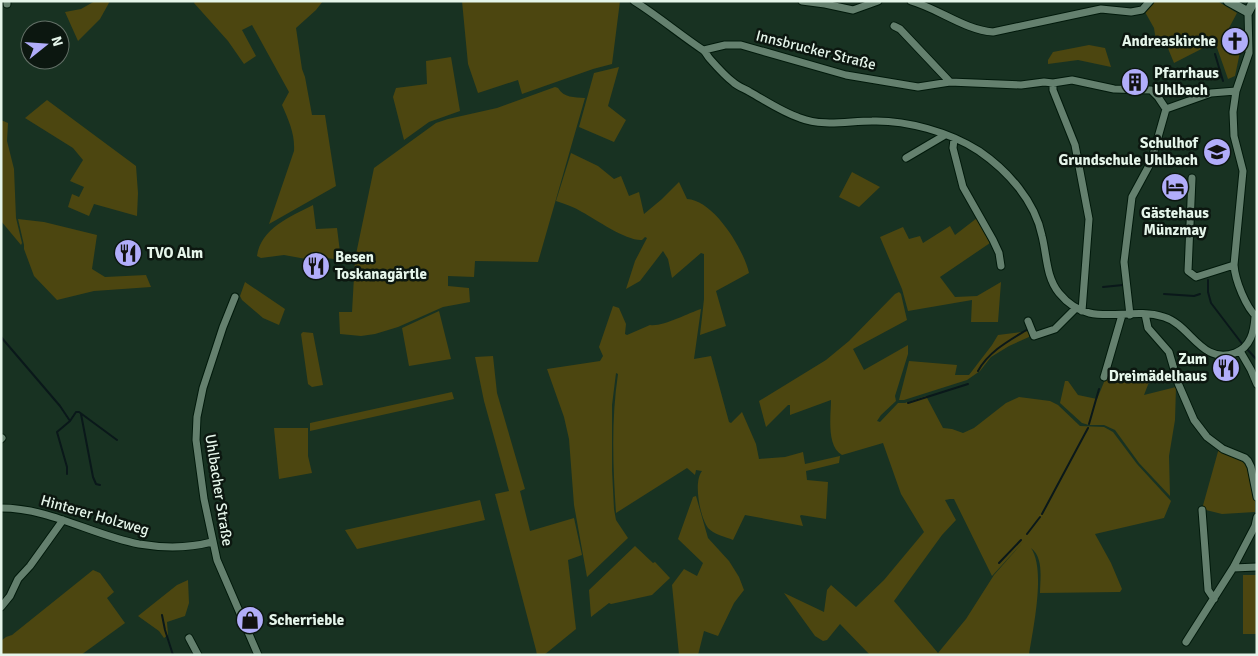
<svg xmlns="http://www.w3.org/2000/svg" width="1258" height="656" viewBox="0 0 1258 656" font-family="Signika,sans-serif">
	<rect width="100%" height="100%" fill="#183222"/>
	<path fill="#4c4610" fill-rule="evenodd" d="M95,1H110L100,19L78,41L65,12L81,9Z
		M195,1H323L316,10L296,28L302,69L305,77L312,115H325L336,186L269,224L294,151C295,134 289,121 282,105L289,92L252,25L242,30L256,56L244,64L228,41L194,3Z
		M462,1H620L612,64L593,69L522,94L518,80L478,93L468,64Z
		M1154,1L1219,2L1237,13L1229,28L1231,45L1228,46V50L1233,49V52H1240L1235,76L1228,79L1215,42L1174,63L1167,46L1157,47L1154,28L1145,12Z
		M1089,45L1105,48L1111,67L1078,60L1048,64V60L1053,52Z
		M451,57L460,111L429,122L404,140L393,97L396,88L427,84L426,61Z
		M619,67L608,106L626,120L614,142L579,127L594,73Z
		M555,87L558,88C564,98 574,97 585,98L538,262L475,261L474,277L448,276V286L469,288L470,302L443,307L398,327L375,334L361,336L340,334L339,312H352L355,259L374,168L436,123L448,119L497,108Z
		M47,100L136,166L138,193L137,216L94,204L89,216L68,207L72,194L79,197L84,187L70,181L83,160L73,148L25,118Z
		M1,120L8,123L7,141L14,169L16,218L22,243L21,245L1,221Z
		M571,153L598,166L614,179L621,176L629,196L639,192L644,214L662,199L679,182L687,199C714,200 744,250 749,273L716,291L726,326L700,335L704,299V254L701,253L672,278L668,259L663,251L640,281L626,289L635,261L647,238L645,237L642,240C626,241 597,220 582,212C574,207 565,204 556,201Z
		M852,172L880,187L859,207L839,197Z
		M313,205L316,229L337,228L341,260L319,257L317,261L284,255L261,258L257,256C261,228 290,217 313,205Z
		M977,218L990,243L940,277L955,297L977,296L1001,282L998,322H971L972,300L908,311L902,289L880,237L903,227L909,239L920,236L923,243L950,226L955,235Z
		M18,219L44,222L97,235L92,269L105,277L146,275L151,287L94,291L57,300L34,276L24,249V245Z
		M245,282L285,309L279,325L263,318L242,300L240,296Z
		M899,292L901,294L907,320L853,349L864,370L908,345V354L895,396L896,401L881,415L877,421L880,422L898,403H905L926,396L943,428L952,429L963,433L974,428L1006,403L1019,397L1050,401L1058,405L1080,426L1104,427L1113,432L1137,464L1171,501L1164,518L1095,534L1111,563L1122,589L1120,592L1040,593C1040,579 1044,558 1031,548C1046,570 1033,628 1029,655H870L840,624L827,640L823,641L815,636L784,593L824,612L827,590L831,585L856,607L884,580L924,532L901,494L883,443L842,455C826,446 831,415 831,400L790,415V405H788L766,427L759,401L826,360L849,341L895,294ZM950,499H954L992,576L1024,541L994,575L966,619L938,653L894,601L942,535L956,520L945,500Z
		M613,306L619,308L626,324L625,334L627,335L650,325C663,327 688,313 701,309L694,359L711,356L729,422L731,423L742,412L756,444L759,459L785,457L803,452L805,464L840,456L839,463L806,471L807,480L828,482L826,519L801,515L800,516L803,526L745,515L733,540C726,537 713,534 708,528C700,517 693,482 702,471L696,470L695,475L687,468L616,513C613,467 611,420 618,374L616,373L612,405V470L614,509L616,520L628,538L587,577L574,505L569,439L564,417L547,369L600,361L603,356L599,347Z
		M439,311L451,359L409,366L402,328Z
		M1029,331V337L1009,346L991,357L980,371L967,380L904,400H899L909,361L957,365L955,375H969L992,345L998,335Z
		M303,332L313,333L323,385L312,387L308,384L301,334Z
		M493,356L497,393L525,489L520,491L530,531L574,518L582,555L568,560L576,629L544,655H537L536,650L495,494L509,491L484,401L475,357Z
		M1109,370L1151,377L1144,395L1176,387L1175,420L1169,456L1170,496L1139,463L1115,430L1104,425H1089L1082,423L1060,403L1065,381H1068L1078,395L1097,399Z
		M452,392L454,399L310,431V423Z
		M274,428H308V456L312,473L279,479Z
		M1219,448L1247,463L1255,500V512L1222,514L1202,509Z
		M696,496L708,538L729,561L739,577L744,590L734,603L718,636L704,631L698,655H679L672,585L684,569L697,576L703,563L678,539L693,497Z
		M480,500L485,520L357,549L345,530Z
		M635,546L653,563L655,562L670,578L652,595L611,604L609,603L591,617L589,590Z
		M93,570L100,573L114,592L107,598L125,623L81,655H1V641L6,637L12,635Z
		M1243,575H1257V634H1243Z
		M188,580L189,603L185,616L167,622L168,635L164,638L159,631L138,616L177,585Z"/>
	<g fill="none" stroke-linecap="round" stroke-linejoin="round">
		<path stroke="#0a181a" stroke-width="2" d="M1215,54L1223,81
			M1208,280V292L1211,303L1243,345
			M1103,287L1123,285
			M1164,294L1194,296L1200,294
			M1,337L60,406L70,421L76,412H79L117,440
			M1247,349L1257,360
			M978,371C989,351 1010,340 1028,329
			M908,403L968,384
			M81,414L93,477L96,484L100,485
			M1089,424L1099,389
			M67,474V467L57,432L70,421
			M1042,514L1088,428
			M1027,534L1040,517
			M999,563L1021,540
			M162,615L165,630L173,655"/>
		<g stroke="#01190b" stroke-width="9">
			<path id="minor" d="M7,1V4
				M634,1C658,16 679,34 703,50C706,52 707,56 710,59C717,67 725,76 733,82C737,86 745,89 750,92C766,101 782,112 800,118C823,127 848,121 872,121C906,120 950,132 979,151C1008,171 1035,201 1042,236C1047,256 1046,277 1059,293C1090,331 1126,305 1164,317C1191,325 1201,365 1235,353C1251,347 1254,331 1255,317
				M802,1L825,4L853,10L878,1
				M911,1C939,9 965,30 993,32L1101,9L1131,12L1142,10L1150,1
				M1248,12L1249,53L1236,91L1233,112L1234,136L1243,171L1234,265C1235,280 1246,308 1257,317
				M894,26L900,29L950,82
				M704,50L725,45H741L846,75L918,87L950,82L1021,85L1044,82L1053,83L1072,80L1114,89L1151,90L1158,97L1166,109L1211,93L1236,91
				M1053,83V90L1075,145L1089,219L1082,311
				M954,139L953,148L963,187L993,240L999,253L1001,266
				M906,158L945,135
				M1192,178L1188,271L1196,277L1234,265
				M235,297L223,327L203,388L197,417L196,440L204,499L217,560L258,655
				M1145,314L1148,328L1169,352L1178,383L1194,420L1207,437L1223,449L1245,458L1248,461L1251,467L1257,497
				M1130,315L1124,262L1132,197L1151,162L1166,109
				M1028,321L1034,336L1055,329L1076,308
				M1240,351L1251,370L1257,384
				M1104,377L1122,315
				M1,439L2,438
				M1,508C50,508 92,535 139,544C163,548 189,548 212,542
				M1202,510L1208,590L1214,599
				M1233,568L1257,567
				M1,607L10,596L18,579L30,566L63,520
				M189,638L198,655
				M1186,642L1233,568L1255,526L1257,517"/>
		</g>
		<g stroke="#01190b" stroke-width="11">
			<path id="tertiary" d="M1228,1L1248,12L1254,1"/>
		</g>
		<use href="#minor" stroke="#64806e" stroke-width="7"/>
		<use href="#tertiary" stroke="#64806e" stroke-width="9"/>
	</g>
	<defs>
		<g id="church-disc" transform="scale(1.4375)"><circle r="9.5" fill="#b1adfa" stroke="#0c1710"/><path d="M-1.2-6h2.4v3.5h3.3v2.4h-3.3V6h-2.4V-.1h-3.3v-2.4h3.3Z" fill="#111"/></g>
		<g id="building-disc" transform="scale(1.4375)"><circle r="9.5" fill="#b1adfa" stroke="#0c1710"/><path d="M-4-6H4V6H1V3H-1V6H-4ZM-2.5-4.3h1.7v1.8h-1.7ZM.8-4.3h1.7v1.8H.8ZM-2.5-1h1.7V.8h-1.7ZM.8-1h1.7V.8H.8Z" fill="#111"/></g>
		<g id="school-disc" transform="scale(1.4375)"><circle r="9.5" fill="#b1adfa" stroke="#0c1710"/><path d="M0-5L7-2L0 1L-7-2ZM-4 1L0 2.5L4 1V4Q0 6-4 4Z" fill="#111"/></g>
		<g id="hotel-disc" transform="scale(1.4375)"><circle r="9.5" fill="#b1adfa" stroke="#0c1710"/><path d="M-6-4.5h1.5V1H6V5H4.5V3h-9V5H-6ZM-4 0a1.8 1.8 0 1 1 3.6 0ZM.5 0V-2.5h3Q6-2.5 6 0Z" fill="#111"/></g>
		<g id="restaurant-disc" transform="scale(1.4375)"><circle r="9.5" fill="#b1adfa" stroke="#0c1710"/><path d="M-5-6h1v4h1v-4h1v4h1v-4h1v5L-1.5 .5V6h-2V.5L-5-1ZM5-6V6H3V1.5H1.5Q1.5-4 5-6Z" fill="#111"/></g>
		<g id="shop-disc" transform="scale(1.4375)"><circle r="9.5" fill="#b1adfa" stroke="#0c1710"/><path d="M-5-2.5h2.3a2.7 3.5 0 0 1 5.4 0H5L5.5 6h-11ZM-1.5-2.5h3a1.5 2.3 0 0 0-3 0Z" fill="#111"/></g>
	</defs>
	<g fill-rule="evenodd">
		<use href="#church-disc" x="1235" y="41"/>
		<use href="#building-disc" x="1135" y="82"/>
		<use href="#school-disc" x="1217" y="152"/>
		<use href="#hotel-disc" x="1175" y="187"/>
		<use href="#restaurant-disc" x="128" y="253"/>
		<use href="#restaurant-disc" x="316" y="266"/>
		<use href="#restaurant-disc" x="1226" y="368"/>
		<use href="#shop-disc" x="250" y="620"/>
	</g>
	<g text-anchor="middle" stroke-width="5" stroke-linejoin="round" paint-order="stroke">
		<g font-size="15" font-weight="bold" fill="#e5f5ea" stroke="#0c1710" text-anchor="start">
			<text x="1216" y="46" text-anchor="end">Andreaskirche</text>
			<text x="1154" y="78">Pfarrhaus<tspan x="1154" dy="17">Uhlbach</tspan></text>
			<text x="1198" y="148" text-anchor="end">Schulhof<tspan x="1198" dy="17">Grundschule Uhlbach</tspan></text>
			<text x="1175" y="218" text-anchor="middle">Gästehaus<tspan x="1175" dy="17">Münzmay</tspan></text>
			<text x="147" y="258">TVO Alm</text>
			<text x="335" y="262">Besen<tspan x="335" dy="17">Toskanagärtle</tspan></text>
			<text x="1207" y="364" text-anchor="end">Zum<tspan x="1207" dy="17">Dreimädelhaus</tspan></text>
			<text x="269" y="625">Scherrieble</text>
		</g>
		<g font-size="15" fill="#e5f5ea" stroke="#0c1710">
			<text transform="translate(816 50) rotate(14)" y="5">Innsbrucker Straße</text>
			<text transform="translate(219 490) rotate(81)" y="5">Uhlbacher Straße</text>
			<text transform="translate(95 515) rotate(16)" y="5">Hinterer Holzweg</text>
		</g>
	</g>
	<rect width="1258" height="656" fill="none" stroke="#e5f5ea" stroke-width="5"/>
	<g transform="translate(45 45) rotate(73)"><circle r="24" fill="#0c1710" stroke="#637067"/>
	<path d="M0-4L9 19L0 12L-9 19Z" fill="#b1adfa"/>
	<text y="-8" font-size="14" font-weight="bold" text-anchor="middle" fill="#e5f5ea">N</text>
	</g>
</svg>
